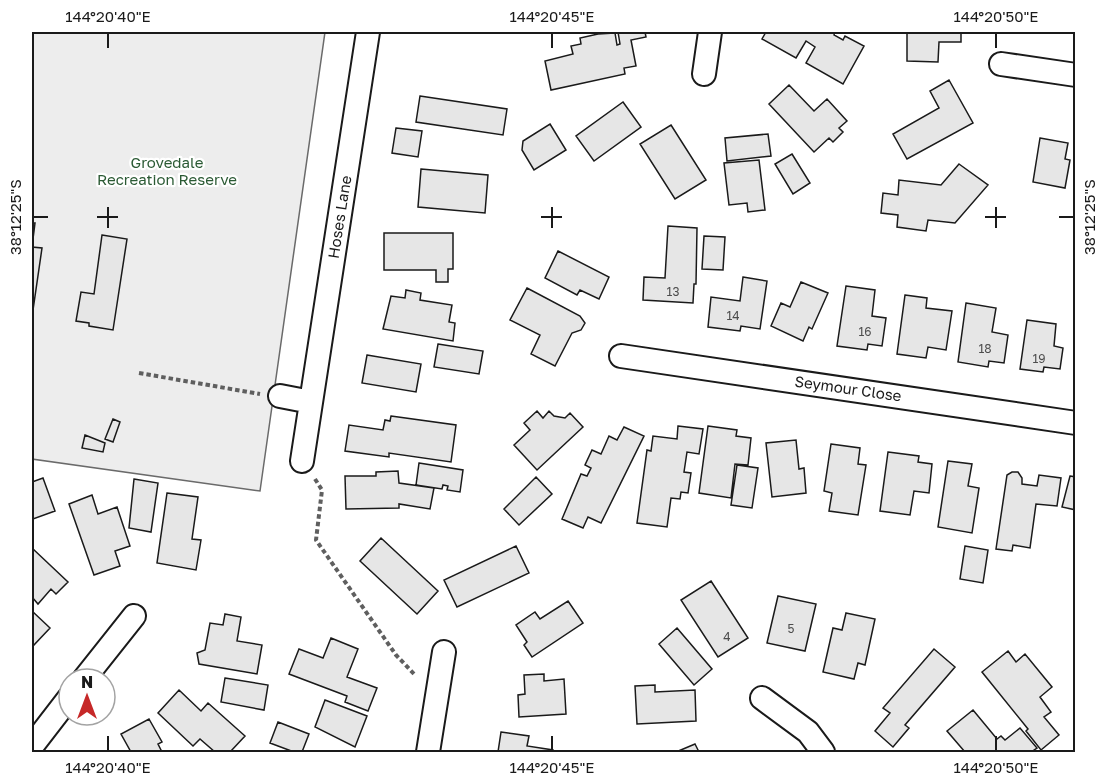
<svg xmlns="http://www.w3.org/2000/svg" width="1107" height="784" viewBox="0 0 1107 784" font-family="'Golos Text',sans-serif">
	<rect width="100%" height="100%" fill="#fff"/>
	<path fill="#ededed" stroke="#6a6a6a" stroke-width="1.5" d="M32,32H325L260,491L32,459Z"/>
	<path fill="#e6e6e6" stroke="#1a1a1a" stroke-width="1.5" d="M618,32H645L646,37L631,40L636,66L624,68L625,74L551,90L545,61L573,54L571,46L581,44L580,38L598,34L615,33L617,45L620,44Z
		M766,32H835L834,35L843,40L845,36L864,46L843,84L806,63L815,47L806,41L796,58L762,39Z
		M907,32H961V42H939L938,62L907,61Z
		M949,80L973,123L907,159L893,134L939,108L930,91Z
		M789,85L814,111L827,99L847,121L839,128L843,132L833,142L829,138L814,152L769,104Z
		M420,96L507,109L503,135L416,122Z
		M623,102L641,127L594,161L576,136Z
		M550,124L566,150L534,170L522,150L523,141Z
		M671,125L706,180L675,199L640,144Z
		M396,128L422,131L418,157L392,153Z
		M768,134L771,156L727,161L725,138Z
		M1040,138L1068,143L1065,159L1070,160L1065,188L1033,182Z
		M792,154L810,183L793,194L775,164Z
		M759,160L765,210L748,212L747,203L729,205L724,163Z
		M959,164L988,185L955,223L928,220L926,231L897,227L898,215L881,213L883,193L898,195L899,180L941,185Z
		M421,169L488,175L485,213L418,207Z
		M32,223H35L32,247L42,248L32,317Z
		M668,226L697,228L696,284H694L693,303L643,300L644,277L665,278Z
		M384,233H453V269H448V282H436V270H384Z
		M102,235L127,239L113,330L89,326V323L76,321L81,292L94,294Z
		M704,236L725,237L723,270L702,269Z
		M558,251L609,277L599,299L580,290L577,295L545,278Z
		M743,277L767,281L760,329L741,326L740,331L708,327L711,297L740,301Z
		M801,282L828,293L812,329L809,327L803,341L771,326L781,303L790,307Z
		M846,286L875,290L872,316L886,318L882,346L868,344L867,350L837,346Z
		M527,288L580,316L585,323L581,330L572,333L555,366L531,354L540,335L510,320Z
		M406,290L421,293L420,300L452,305L449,322L455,323L453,341L383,329L391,296L405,298Z
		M905,295L927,298L926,308L952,311L946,350L928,347L926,358L897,354Z
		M966,303L996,308L992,332L1008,335L1004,363L989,361L988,367L958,362Z
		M1027,320L1056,324L1054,346L1063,348L1060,369L1044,367L1043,372L1020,369Z
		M438,344L483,351L479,374L434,367Z
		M367,355L421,364L416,392L362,383Z
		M537,411L543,418L549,411L554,416L565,418L570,413L583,427L537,470L514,445L530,430L524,423Z
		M391,416L456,425L451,462L389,453V457L345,451L349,425L383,430L385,420L390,421Z
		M113,419L120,422L113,442L105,439Z
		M678,426L703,429L699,454L687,452L684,472L691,473L688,493L681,492L680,499L671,498L667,527L637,523L647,450L651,451L653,436L677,439Z
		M708,426L737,430L736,436L751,438L748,465L735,464L731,498L699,493Z
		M624,427L644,436L601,523L588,517L583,528L562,519L581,474L587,476L591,468L585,465L592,450L601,454L609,436L617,440Z
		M85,435L105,443L103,452L82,448Z
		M796,440L799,469L804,468L806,493L772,497L766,443Z
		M831,444L860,448L858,464L866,465L858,515L829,511L832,493L824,491Z
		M888,452L919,456L918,462L932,464L929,493L914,491L910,515L880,511Z
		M948,461L972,464L968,486L979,488L972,533L938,527Z
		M419,463L463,470L460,492L447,490L448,486L443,485L442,489L416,485Z
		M737,465L758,468L752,508L731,505Z
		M398,471L399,483L434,488L430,509L399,504V508L346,509L345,476H376V472Z
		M1012,472H1018L1022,478V484L1037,486L1039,475L1061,478L1057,506L1036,504L1030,548L1013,545L1012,551L996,549L1007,475Z
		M1070,476L1076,477V510L1062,507Z
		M536,477L552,494L519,525L504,509Z
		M43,478L55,511L33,519L32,482Z
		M134,479L158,483L151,532L129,528Z
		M167,493L198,497L192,539L201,540L196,570L157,563Z
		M92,495L98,514L117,507L130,546L115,551L120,566L94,575L69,504Z
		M381,538L438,591L417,614L360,561Z
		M516,546L529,573L457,607L444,580Z
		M965,546L988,550L983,583L960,579Z
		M32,548L68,582L56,594L51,589L38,604L32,597Z
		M711,581L748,638L718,657L681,600Z
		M778,596L816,604L805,651L767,643Z
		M568,601L583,623L532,657L524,645L527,642L516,625L535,612L540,619Z
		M32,611L50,628L32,647Z
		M846,613L875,619L865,665L858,663L854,679L823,672L833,628L842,630Z
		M225,614L241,617L237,641L262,645L257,674L199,664L197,653L205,650L210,623L223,625Z
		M677,628L712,669L694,685L659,644Z
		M331,638L358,649L347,677L377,688L368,711L345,702L347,696L289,674L299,649L323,658Z
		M934,649L955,667L905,725L909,728L893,747L875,731L890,713L883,708Z
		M1008,651L1016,662L1025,654L1052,687L1040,697L1051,712L1044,717L1059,735L1041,750L1026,731L1028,729L982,672Z
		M544,674V681L564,679L566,714L519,717L518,695L525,694L524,675Z
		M225,678L268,685L264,710L221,702Z
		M655,685V692L695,690L696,721L637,724L635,686Z
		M179,690L201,711L208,703L245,736L230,752H215L200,739L193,746L158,713Z
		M325,700L367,716L355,747L315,727Z
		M973,710L997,739L1001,736L1005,740L1020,728L1037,748L1031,752H965L947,731Z
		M149,719L162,742L158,744L162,752H131L121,734Z
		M278,722L309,734L302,752H294L270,743Z
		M501,732L529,736L527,746L553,750V752H498Z
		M695,744L699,752H676Z"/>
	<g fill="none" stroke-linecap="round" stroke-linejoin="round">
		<g stroke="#1a1a1a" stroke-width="26">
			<path id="street" d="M1001,64L1076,75
				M704,74L710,32
				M621,356L1076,423
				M280,396L311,402
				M302,461L368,32
				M84,679L134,616
				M762,698L808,732L823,752
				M32,746L69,698
				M428,752L444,652"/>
		</g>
		<path stroke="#5f5f5f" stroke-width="4" stroke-dasharray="4.5 3" stroke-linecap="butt" d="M139,373L260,394
			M315,479L322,490L316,540L396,655L416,676"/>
		<use href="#street" stroke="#fff" stroke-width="22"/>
	</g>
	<path fill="none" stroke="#1a1a1a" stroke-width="2" d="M108,33V48M552,33V48M996,33V48M108,207V228M552,207V228M996,207V228M33,217H48M97,217H118M541,217H562M985,217H1006M1059,217H1074M108,736V751M552,736V751M996,736V751"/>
	<g text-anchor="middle" stroke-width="4.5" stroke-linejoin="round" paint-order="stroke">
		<g font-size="12" fill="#4d4d4d">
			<text x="673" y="296">13</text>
			<text x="733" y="320">14</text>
			<text x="865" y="336">16</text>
			<text x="985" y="353">18</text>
			<text x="1039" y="363">19</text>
			<text x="791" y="633">5</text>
			<text x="727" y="641">4</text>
		</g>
		<g font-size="15" fill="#2b5a34" stroke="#fff">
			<text x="167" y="168">Grovedale<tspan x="167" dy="17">Recreation Reserve</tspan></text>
		</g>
		<g font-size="15" fill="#1a1a1a" stroke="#fff">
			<text transform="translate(340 217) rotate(-81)" y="5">Hoses Lane</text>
			<text transform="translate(848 389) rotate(8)" y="5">Seymour Close</text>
		</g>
	</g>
	<rect width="1107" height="784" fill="none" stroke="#ffffff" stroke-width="66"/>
	<g transform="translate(87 697)"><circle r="28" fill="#ffffff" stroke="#a3a3a3" stroke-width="1.5"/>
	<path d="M0-4.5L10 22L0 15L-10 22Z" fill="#c62828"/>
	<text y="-9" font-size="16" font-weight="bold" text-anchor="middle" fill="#1a1a1a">N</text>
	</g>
	<rect x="33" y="33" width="1041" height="718" fill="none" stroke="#1a1a1a" stroke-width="2"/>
	<g font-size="15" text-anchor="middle" fill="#1a1a1a">
		<text x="108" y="22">144°20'40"E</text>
		<text x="552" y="22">144°20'45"E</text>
		<text x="996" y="22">144°20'50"E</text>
		<text transform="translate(16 217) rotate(-90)" y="5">38°12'25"S</text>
		<text transform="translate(1090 217) rotate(-90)" y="5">38°12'25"S</text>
		<text x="108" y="773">144°20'40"E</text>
		<text x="552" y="773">144°20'45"E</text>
		<text x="996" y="773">144°20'50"E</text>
	</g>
</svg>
